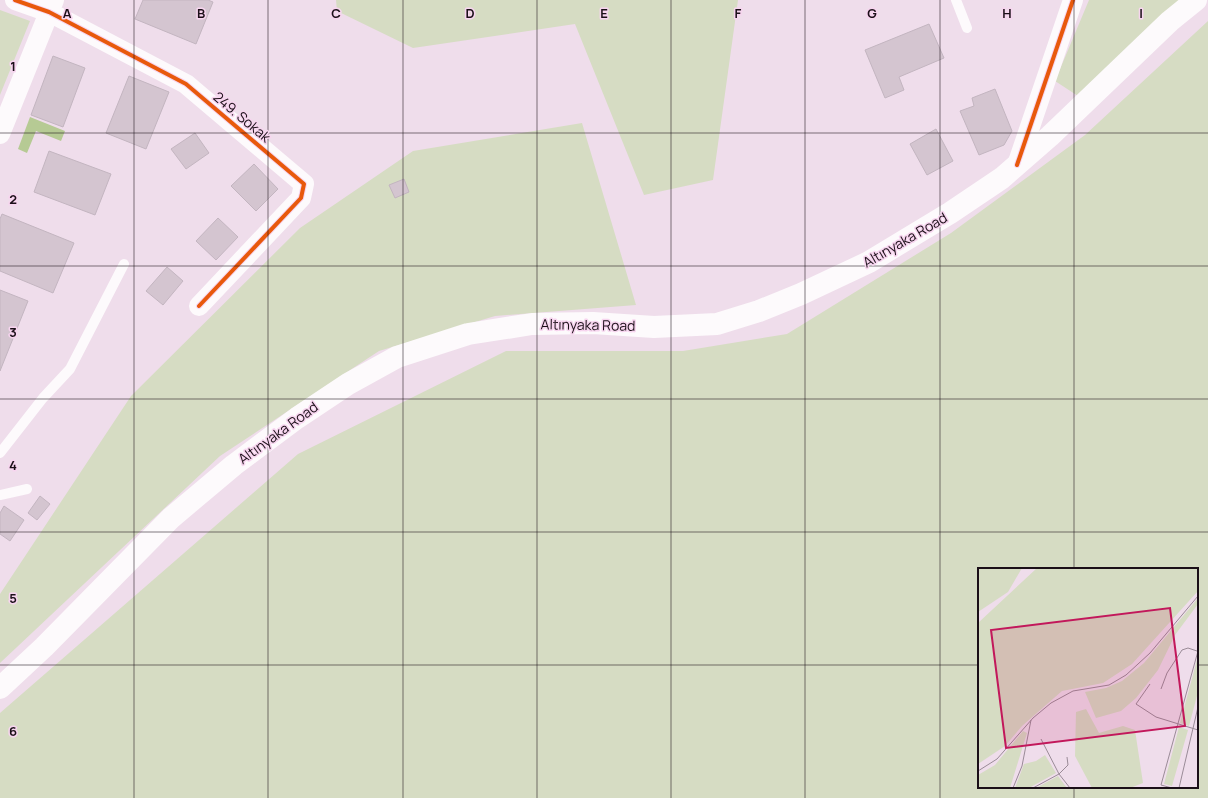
<svg xmlns="http://www.w3.org/2000/svg" width="1208" height="798" viewBox="0 0 1208 798" font-family="Manrope,sans-serif">
	<rect width="100%" height="100%" fill="#efddeb"/>
	<path fill="#d6dcc3" fill-rule="evenodd" d="M336,0H738L713,180L644,195L575,24L413,48L337,11Z
		M1089,0H1184L1078,96L1055,81Z
		M0,10L30,21L0,95Z
		M1208,21V798H0V713L298,454L506,351H683L787,334L951,233L1085,135ZM979,569H1197V787H979Z
		M582,123L636,305L495,316L379,351L220,456L0,663V594L131,396L300,228L413,151Z"/>
	<path fill="#b6ca94" d="M30,117L65,131L61,141L36,131L27,153L18,149Z"/>
	<path fill="#d4c5d0" stroke="#c3b5c0" d="M143,0H208L213,2L196,44L135,19Z
		M929,24L944,58L899,77L904,90L885,98L865,50Z
		M53,56L85,68L63,127L31,115Z
		M129,76L169,92L146,149L106,133Z
		M995,89L1012,131L1004,145L979,155L960,111L974,106L972,98Z
		M936,129L953,161L927,175L910,144Z
		M195,133L209,153L186,169L171,149Z
		M49,151L111,174L95,215L34,192Z
		M254,164L278,189L256,211L231,186Z
		M404,179L409,192L395,198L389,185Z
		M2,214L74,243L53,293L0,271V219Z
		M218,218L238,237L216,260L196,241Z
		M167,267L183,281L163,305L146,291Z
		M0,290L28,301L0,371Z
		M40,496L50,504L37,520L28,513Z
		M4,506L24,520L10,541L0,534V513Z"/>
	<g fill="none" stroke-linecap="round" stroke-linejoin="round">
		<path stroke="#fdfafc" stroke-width="10" d="M956,0L967,28
			M0,453L43,398L70,369L124,264
			M0,495L27,489"/>
		<path stroke="#fdfafc" stroke-width="20" d="M15,0L49,12L186,84L304,184L301,198L199,306
			M0,134L54,0
			M1017,165L1073,0"/>
		<path stroke="#fdfafc" stroke-width="22" d="M0,688L44,647L171,518L234,465L297,418L348,384L397,357L468,334L532,324L593,323L654,327L717,324L759,311L801,294L869,262L950,213L1002,178L1050,136L1170,21L1196,0"/>
		<g stroke="#f7d5ef" stroke-width="6">
			<path id="cycleway" d="M15,0L49,12L186,84L304,184L301,198L199,306
				M1017,165L1073,0"/>
		</g>
		<use href="#cycleway" stroke="#e8590c" stroke-width="4"/>
	</g>
	<path fill="none" stroke="#1b0f18" stroke-width="1" stroke-opacity="0.55" d="M134,0V798M268,0V798M403,0V798M537,0V798M671,0V798M805,0V798M940,0V798M1074,0V569M0,133H1208M0,266H1208M0,399H1208M0,532H1208M0,665H979M1197,665H1208M1074,787V798"/>
	<g text-anchor="middle" stroke-width="3" stroke-linejoin="round" paint-order="stroke">
		<g font-size="14" fill="#1b0f18" stroke="#f7d5ef">
			<text transform="translate(242 117) rotate(40)" y="5">249. Sokak</text>
			<text transform="translate(905 240) rotate(-30)" y="5">Altınyaka Road</text>
			<text transform="translate(588 325) rotate(1)" y="5">Altınyaka Road</text>
			<text transform="translate(278 433) rotate(-36)" y="5">Altınyaka Road</text>
		</g>
	</g>
	<g transform="translate(978 568)">
		<rect width="220" height="220" fill="#efddeb"/>
		<path d="M0,0H44L30,24L0,44ZM59,0H220V23L154,96L125,115L84,123L44,158L27,178L0,196V55ZM220,30V36L197,67L180,102L158,130L143,143L118,150L107,124L128,120L144,113L166,95ZM220,88V124L211,158L202,155ZM108,141L121,165L145,158L157,162L165,215L152,220H114L97,188L98,144ZM201,159L210,162L194,218L186,216ZM45,163L49,165L32,220H0V207L17,197ZM67,187L78,205L51,220H37L46,196L58,193ZM80,208L89,220H58Z" fill="#d6dcc3"/>
		<path fill="none" stroke="#9a8b97" stroke-width="1" d="M172,116L158,136L178,149L220,162M183,121L189,105L204,82L210,80L219,83M63,171L81,206L92,220M0,203L19,191L55,150L73,135L95,123L131,117L148,107L172,85L220,28M35,220L44,198L53,152M55,220L81,206L90,197L89,189M194,220L183,217L220,83M201,220L220,139"/>
		<path fill="#c2185b" fill-opacity="0.15" stroke="#c2185b" stroke-width="2" d="M192,40L207,158L28,180L13,62Z"/>
		<rect width="220" height="220" fill="none" stroke="#1b0f18" stroke-width="2"/>
	</g>
	<g font-size="13" text-anchor="middle" font-weight="bold" fill="#1b0f18" stroke="#f7d5ef" stroke-width="3" stroke-linejoin="round" paint-order="stroke">
		<text x="67" y="18">A</text>
		<text x="201" y="18">B</text>
		<text x="336" y="18">C</text>
		<text x="470" y="18">D</text>
		<text x="604" y="18">E</text>
		<text x="738" y="18">F</text>
		<text x="872" y="18">G</text>
		<text x="1007" y="18">H</text>
		<text x="1141" y="18">I</text>
		<text x="13" y="71">1</text>
		<text x="13" y="204">2</text>
		<text x="13" y="337">3</text>
		<text x="13" y="470">4</text>
		<text x="13" y="603">5</text>
		<text x="13" y="736">6</text>
	</g>
</svg>
